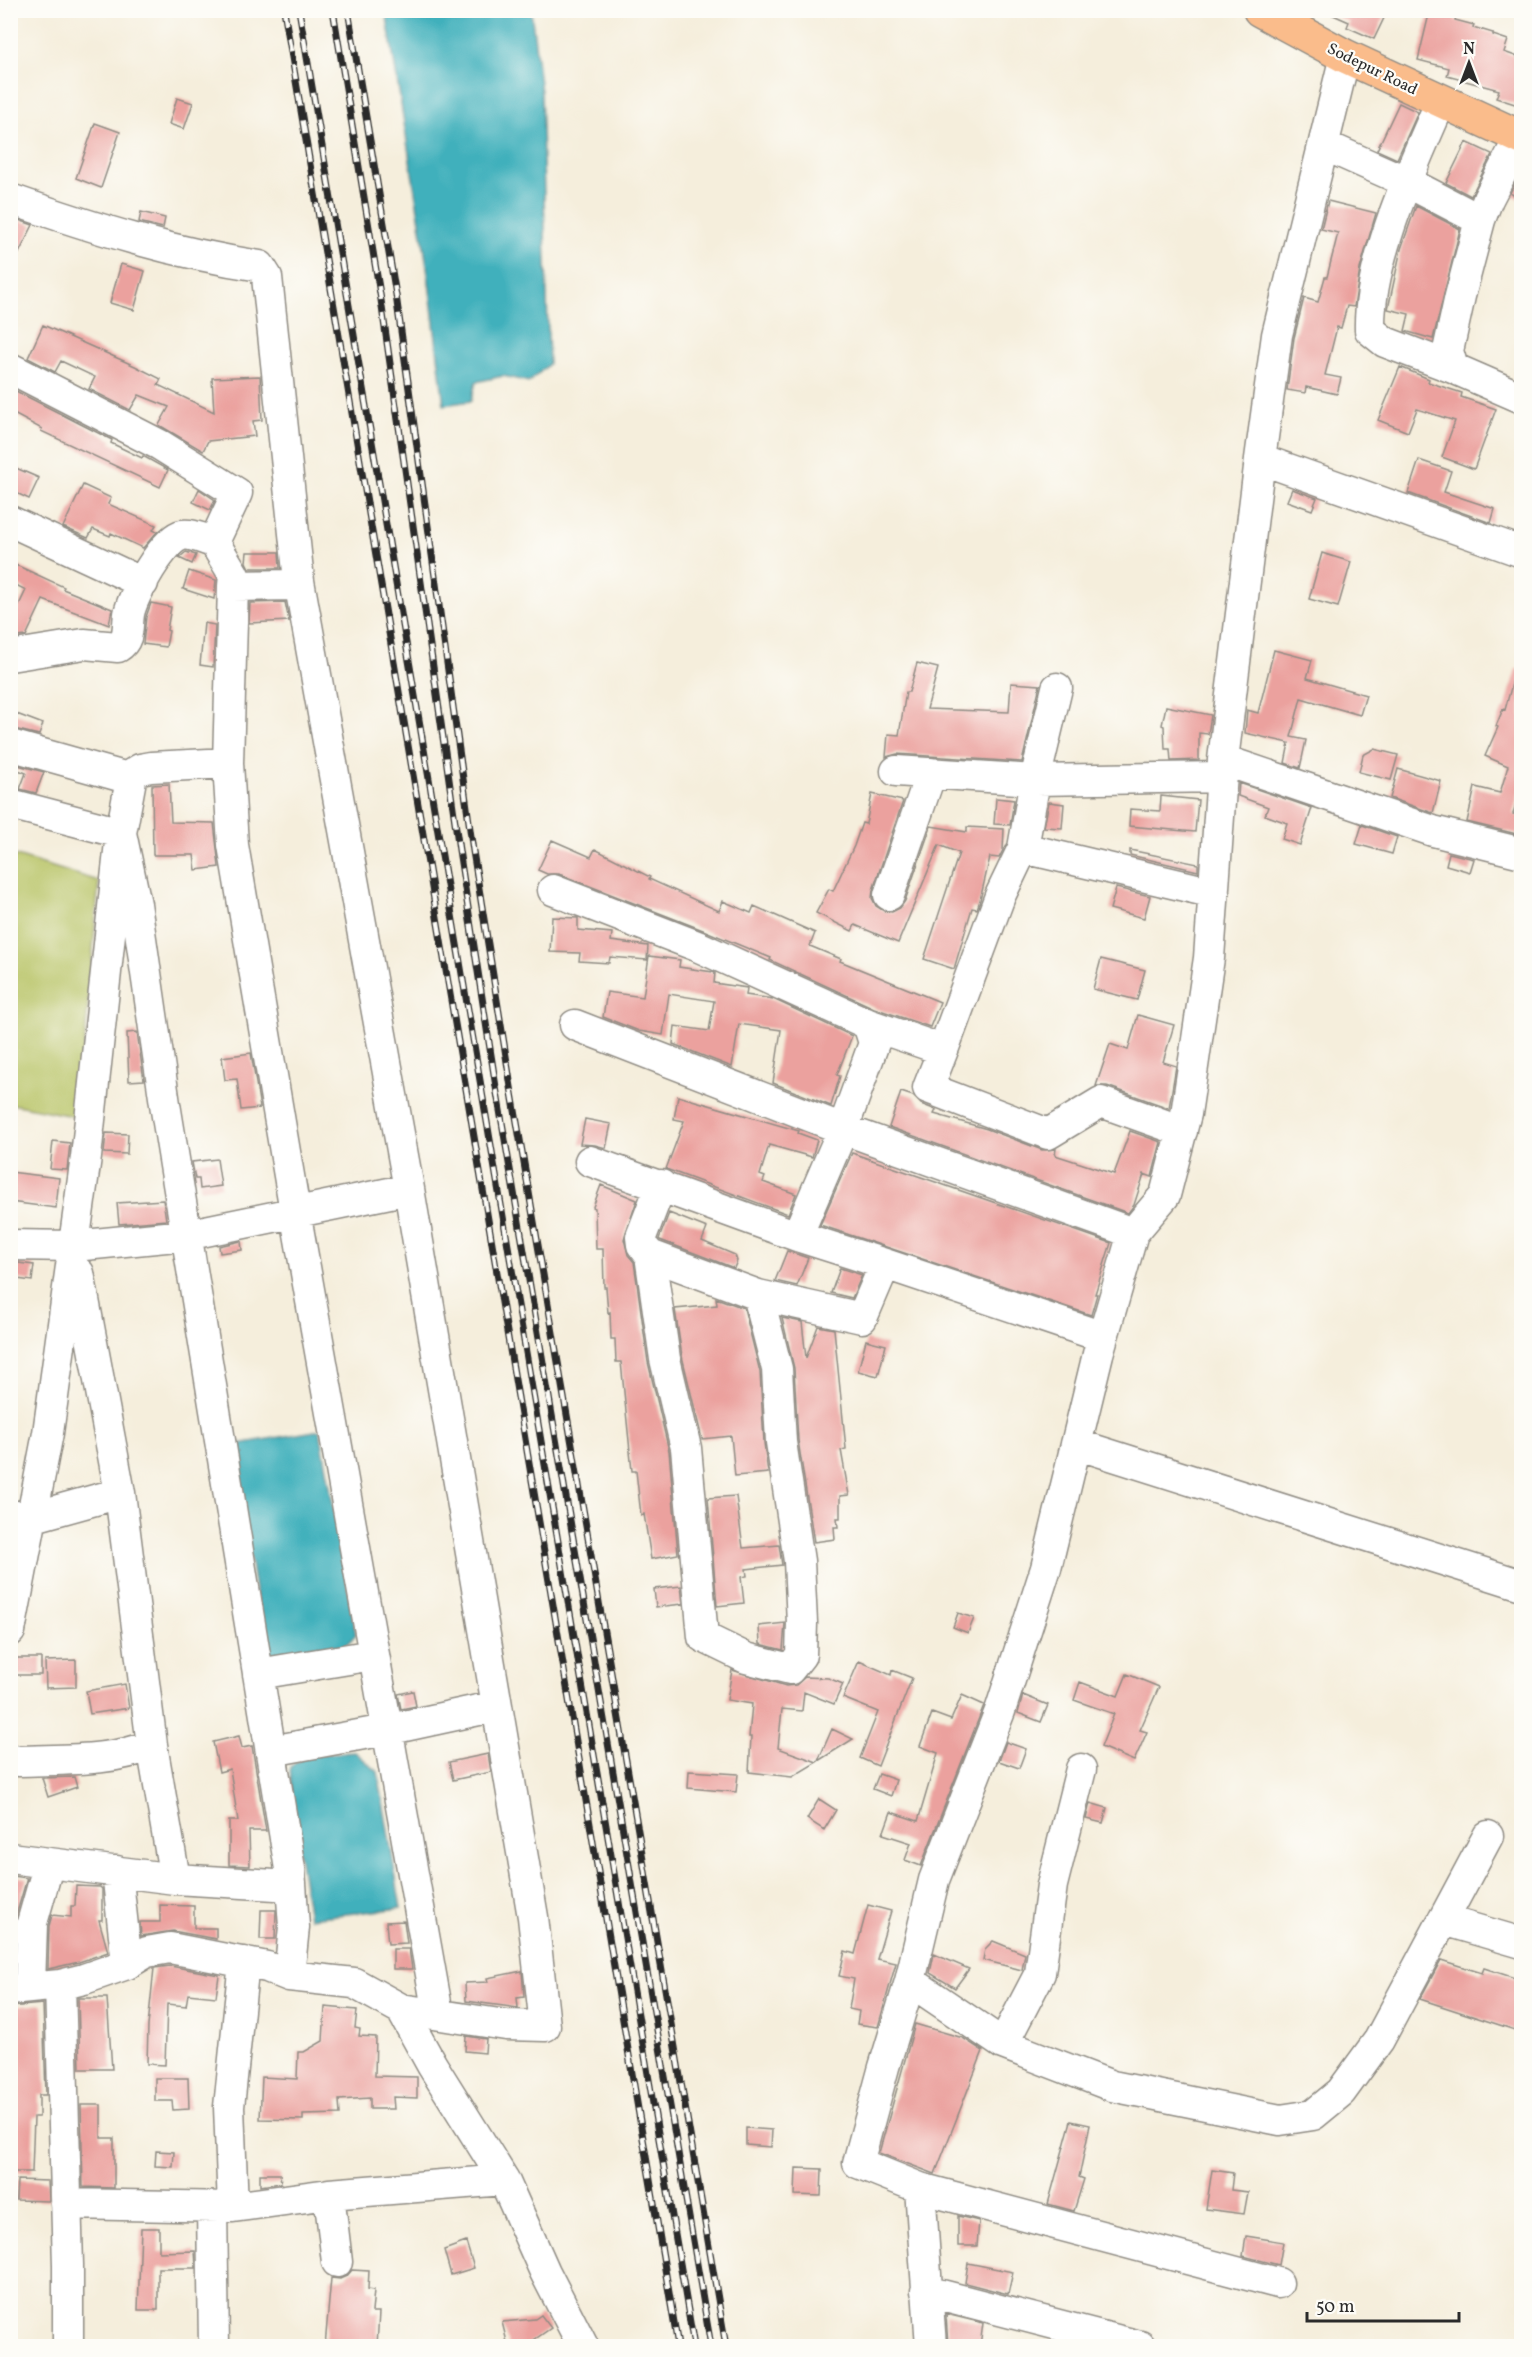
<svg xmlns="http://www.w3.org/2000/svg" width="1532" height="2357" viewBox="0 0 1532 2357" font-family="Vollkorn,serif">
	<rect width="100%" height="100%" fill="#fdfcf7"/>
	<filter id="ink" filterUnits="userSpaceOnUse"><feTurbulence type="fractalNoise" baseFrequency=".0167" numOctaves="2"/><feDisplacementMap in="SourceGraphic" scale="12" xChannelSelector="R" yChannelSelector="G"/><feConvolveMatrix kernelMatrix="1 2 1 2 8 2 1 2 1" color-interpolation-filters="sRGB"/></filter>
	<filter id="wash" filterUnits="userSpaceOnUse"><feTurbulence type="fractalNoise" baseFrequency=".008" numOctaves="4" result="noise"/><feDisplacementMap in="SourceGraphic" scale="24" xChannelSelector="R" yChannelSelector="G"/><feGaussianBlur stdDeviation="1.35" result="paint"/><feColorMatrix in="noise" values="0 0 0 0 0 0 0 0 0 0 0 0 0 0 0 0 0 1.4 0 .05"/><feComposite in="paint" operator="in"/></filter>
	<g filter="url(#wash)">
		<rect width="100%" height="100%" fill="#f5eedc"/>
		<path fill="#b7c365" stroke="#717748" stroke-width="1.5" d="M10,854L99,881L78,1117L11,1104Z"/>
		<path fill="#41b0bc" stroke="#366e74" stroke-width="1.5" d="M386,11H531L541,92L549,364L529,382L503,376L476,382L471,401L444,405L427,266Z
			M320,1430L356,1635L339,1651L266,1659L232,1445Z
			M355,1752L378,1772L401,1908L309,1918L295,1828L290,1767L307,1755Z"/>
		<g id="blocks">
			<path fill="#eba19e" d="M1322,10H1367L1384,18L1374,39L1347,27L1349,22Z
				M1430,10H1457L1455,20L1474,25L1473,27L1493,33V35L1508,40L1504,52L1521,58V96L1518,105L1496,98L1499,90L1447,76L1449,68L1418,60Z
				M177,98L193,103L184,129L169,124Z
				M1399,103L1418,112L1397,159L1377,150Z
				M95,123L120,132L101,188L76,178Z
				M1466,142L1492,154L1471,196L1446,183Z
				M1521,172V200L1510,193Z
				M1328,201L1376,213L1360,269L1354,307L1347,306L1341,328L1337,327L1325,375L1341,378L1337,394L1306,387L1305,393L1287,390L1294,338L1304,298L1318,302L1325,277H1327L1338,233L1321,229Z
				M1416,206L1460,229L1433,339L1405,331L1409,314L1388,309L1401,249Z
				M141,212L165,218L163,228L139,222Z
				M13,218L33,225L10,271V225Z
				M121,264L145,271L134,310L110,303Z
				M43,325L135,366L161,379L158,385L214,412L212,378L260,376L262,420L253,421L255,436L208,441L203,451L159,425L169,407L139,395L130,410L89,389L95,377L61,361L55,372L28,358Z
				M1400,367L1429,379L1428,382L1462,393L1461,397L1496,409L1474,469L1442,457L1455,421L1417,409L1408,432L1378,420Z
				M10,388L112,440L111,443L142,458L143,456L168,470L160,487L41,431L42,429L10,412Z
				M1419,460L1451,471L1444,492L1495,509L1491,523L1408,493Z
				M16,468L39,478L29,499L10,490V481Z
				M83,485L111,498L108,504L156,525L153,530L157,532L143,548L111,533L110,536L93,529L88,538L63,527Z
				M199,489L215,500L210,510L193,502Z
				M1292,489L1317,498L1312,510L1287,501Z
				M186,552L196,555L192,564L179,558Z
				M247,552H279L280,568H249L246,562Z
				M1322,553L1351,562L1338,607L1309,599Z
				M16,565L64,587L63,589L112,609L109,625L43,600L26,636L10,638V624L26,590L10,582V576Z
				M189,571L216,580L214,599L183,589Z
				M285,602L289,621L249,623L250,603Z
				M151,603L171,607L167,630L169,631L166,647L143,644L146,617Z
				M204,623L215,625L213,667L200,665Z
				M1274,650L1312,660L1307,678L1366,695L1360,715L1301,698L1291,737L1306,740L1300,768L1285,763L1289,743L1245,733L1247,710L1258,713Z
				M917,663L938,668L927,709L1009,712L1011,683L1040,685L1022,762L897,754L886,757L888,734L899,735L906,692H909Z
				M1516,669H1521V786L1513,814L1521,816V835L1467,822L1475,787L1500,793L1508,766L1485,756L1498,727L1496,726L1503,709L1505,710Z
				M1166,706L1211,715L1208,734L1199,733V760L1171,761L1170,749H1165L1164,726L1162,725Z
				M14,713L43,724L39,735L10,728Z
				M1374,749L1398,755L1391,780L1359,772L1363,755Z
				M10,763L44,772L36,793L20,789L26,773L10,767Z
				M1398,769L1441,781L1433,813L1390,798Z
				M1239,783L1312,808L1300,845L1282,839L1287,823L1265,815L1268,807L1238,796Z
				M169,784L171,822L214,823L219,867L196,870L194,855H153L152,785Z
				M872,794L903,801L873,890L872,898L876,906L884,911L892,912L900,908L905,901L931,826L967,832V827L1004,829L1003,850L999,858L990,857L980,900L977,909L972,908L954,969L924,959L959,853L939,845L898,943L855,925L852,931L816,913L829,889L833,891L854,846L862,823L866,824Z
				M1161,796L1198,800L1195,832L1129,826L1130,809L1160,811Z
				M996,798L1014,800L1010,825L994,824Z
				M1049,802L1064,804L1062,828L1044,827Z
				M1362,825L1397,837L1392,854L1356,844Z
				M552,840L591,857L595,849L650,877L649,879L719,911L723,901L751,913L754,906L815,933L810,946L841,959L840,961L940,1002L930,1027L874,1008L770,960L771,958L703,930L559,874H547L538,870Z
				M1130,850L1198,864V871L1130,855Z
				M1449,853L1474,859L1470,872L1446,865Z
				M1116,888L1150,896L1144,918L1110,909Z
				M552,917L578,918V930L612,933L611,941L648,946L647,960L610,957L609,963L579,961L580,953L550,952Z
				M649,956L680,960L679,967L713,972L715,973L714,983L747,988L746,995L773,999L852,1036L837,1075L840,1076L831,1106L773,1083L781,1030L739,1024L732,1067L673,1044L675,1026L709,1031L714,1001L669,994L663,1035L639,1031L603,1017L607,992L643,997Z
				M1101,959L1145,970L1137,1000L1093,989Z
				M1138,1015L1174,1025L1163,1062L1176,1066L1169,1108L1107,1086H1096L1110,1044L1128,1050Z
				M137,1032L144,1080L129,1081L127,1033Z
				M251,1053L260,1108L241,1110L237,1079L225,1080L222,1057Z
				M901,1092L913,1096L921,1104L936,1110L934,1114L987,1129L1042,1150L1056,1149L1055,1155L1114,1174L1130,1131L1161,1142L1152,1177L1144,1174L1134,1205L1128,1213L889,1127Z
				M678,1096L799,1131L798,1133L817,1140L812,1157L769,1145L760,1175L765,1177L763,1182L796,1194L788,1214L666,1169L684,1121L674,1119Z
				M585,1119L611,1124L606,1148L595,1145L580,1144Z
				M106,1133L128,1134L127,1154L104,1153Z
				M53,1141L70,1143L67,1170L50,1169Z
				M852,1153L1111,1243L1095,1294H1097L1091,1315L820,1225Z
				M217,1159L221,1186L200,1189L199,1179H195L192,1162Z
				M10,1172L59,1178L56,1208L10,1202Z
				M601,1185L637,1200L624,1239L628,1255L634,1262L648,1362L669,1451L678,1554L651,1559L644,1514L641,1515L636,1471H632L621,1362H616L615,1339H611L610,1312L608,1313L606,1287H604L603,1249H596L595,1208L593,1207Z
				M163,1200L166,1220L119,1224L117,1203Z
				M669,1213L707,1228L702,1241L735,1255L737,1261L734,1268L660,1240L659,1239Z
				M241,1241L242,1250L220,1253L219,1246Z
				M787,1251L808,1258L797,1286L775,1281Z
				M10,1262L34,1265L32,1281L10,1278Z
				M840,1268L862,1275L852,1298L831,1293Z
				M716,1298L744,1308L760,1372L764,1443L768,1473L735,1476L731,1436L702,1439L682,1356L675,1309L717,1305Z
				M782,1318L802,1322L806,1358L818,1326L834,1329L846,1449L841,1450L849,1495L840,1496V1518H837L838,1527H834L835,1539L814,1542L798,1440L794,1368Z
				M866,1340L886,1345L878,1376L858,1371Z
				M736,1496L743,1548L779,1545L782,1565L746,1569L747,1576L741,1577L744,1603L717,1606L708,1498Z
				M681,1586L683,1604L656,1607L654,1589Z
				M958,1613L974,1618L968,1633L953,1627Z
				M785,1623L783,1650L760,1644L759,1626Z
				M11,1658H41V1675H11Z
				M76,1660V1687L46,1688L45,1661Z
				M859,1661L891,1675L892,1670L912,1678L878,1766L860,1758L878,1712L843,1698Z
				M732,1670L786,1686L796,1685L805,1677L828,1678L843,1684L834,1704L804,1692L802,1711L782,1709L778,1748L817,1762L792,1777L749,1772L751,1737H749L752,1704L727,1700Z
				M1127,1674L1159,1687L1140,1730L1147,1732L1134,1761L1101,1747L1114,1714L1074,1700L1080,1682L1118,1696Z
				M125,1684L129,1708L90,1714L86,1691Z
				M413,1691L416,1706L401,1709L398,1694Z
				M962,1695L984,1705L921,1866L905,1860L911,1843L883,1834L891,1812L918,1821L938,1753L920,1746L932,1713L951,1720Z
				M1023,1695L1048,1705L1041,1722L1018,1713Z
				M832,1729L853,1739L818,1761Z
				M239,1736L242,1748L252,1746L266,1831H249L250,1866L229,1865V1821H238L230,1769L219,1772L213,1742Z
				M1006,1742L1026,1749L1019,1768L999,1761Z
				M488,1754L491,1772L453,1780L449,1762Z
				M689,1771L738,1774L736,1792L688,1788Z
				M879,1774L896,1780L891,1796L873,1789Z
				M74,1777L77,1787L48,1797L42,1778Z
				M819,1799L836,1810L824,1830L807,1819Z
				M1090,1803L1107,1808L1103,1823L1086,1819Z
				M13,1876L27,1878L15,1919L14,1962L10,1961Z
				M76,1886L100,1887L102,1889V1920H99L108,1952L79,1962L48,1969L49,1926L52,1915L71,1917V1906H75Z
				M160,1905L194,1906V1928H216V1939L173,1931L141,1936L140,1922H160Z
				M868,1905L891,1911L877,1959L896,1963L878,2027L857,2024L859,2011L849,2009L854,1979L839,1976L845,1951L855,1954Z
				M261,1910H276L275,1939H260Z
				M404,1921L407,1943L388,1944L386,1922Z
				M993,1941L1025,1954L1022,1970L983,1960L985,1949Z
				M393,1949H409L412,1969H393Z
				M934,1954L969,1969L955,1988L930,1973Z
				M1441,1960L1482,1973L1484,1968L1521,1980V2010L1515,2030L1420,1999Z
				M170,1966L219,1975L216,1997L188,1994L186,2006L167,2004L165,2065L147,2064L148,2026L154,1968Z
				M522,1971L524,1997L517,1998L518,2008L466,2001L465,1983L488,1982L487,1978Z
				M78,1998H107L112,2069H80Z
				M43,2004L46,2095H39V2117H34L32,2172H10L11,2102H14V2044H10V2007Z
				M325,2007L357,2010L355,2028L360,2029L359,2036L376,2037L375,2076L417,2077V2098L393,2097L394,2109H370V2098L339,2100L340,2114L303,2115V2120L260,2119L262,2077L297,2079L298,2052H304L323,2041Z
				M915,2024L963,2038L983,2051L935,2174L879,2153Z
				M466,2036L486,2039L485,2053L465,2051Z
				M155,2078H188L189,2109L173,2110L172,2101H155Z
				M81,2105H101V2138H114V2188L83,2187Z
				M1071,2121L1090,2125L1079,2177L1084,2179L1074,2211L1048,2204Z
				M746,2128L772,2130L771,2147L746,2145Z
				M156,2151L174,2152L173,2167L155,2166Z
				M796,2168L822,2169L821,2196L795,2195Z
				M1212,2170L1233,2173L1231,2190L1248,2192L1244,2214L1206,2209Z
				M260,2174H280L281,2183L260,2186Z
				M17,2180L48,2181L49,2201L16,2200Z
				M958,2216L979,2221L977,2246H958Z
				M141,2228H159V2252L195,2251L196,2268H158V2310H138Z
				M1246,2236L1283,2242L1279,2265L1243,2256Z
				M466,2242L474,2268L451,2275L444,2250Z
				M968,2263L1013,2272L1008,2294L965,2283Z
				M352,2270L369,2271L368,2289L374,2290L372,2312H379L377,2346H325L331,2278L340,2279L347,2276Z
				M946,2314L983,2323L980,2346H948Z
				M541,2315L551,2328L525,2346H508L502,2322L535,2319Z"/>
		</g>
	</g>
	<g filter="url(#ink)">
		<use href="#blocks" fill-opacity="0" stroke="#908c84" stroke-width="1.5"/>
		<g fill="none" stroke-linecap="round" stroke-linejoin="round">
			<g stroke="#908c84" stroke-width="33">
				<path id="minor" d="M1345,56L1277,335L1260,459L1223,760L1209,958L1186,1114L1165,1195L1133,1233L1098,1354L1046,1568L1000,1711L934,1880L910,1981L1003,2044L1112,2086L1280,2120L1313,2115L1341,2092L1379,2040L1488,1836
					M1441,101C1413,166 1368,260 1370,330L1385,342L1453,368
					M1520,137L1488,199L1480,220L1460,296L1448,351L1453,368L1522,398
					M1324,145L1407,182L1480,220
					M10,199C93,228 173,253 260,266L267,277L299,581L409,1189L533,1917L545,2026L506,2025L401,2009
					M10,368L160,445L237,493L214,542L234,575L233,586
					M1260,459L1522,552
					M10,521L143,583
					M299,581L293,585L233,586L228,763L233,845L295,1211L438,2014
					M10,656L84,644L118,647C130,640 127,626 129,614C132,596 164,538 182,535C191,533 205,540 214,542
					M10,745L131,779
					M1223,760L1433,831L1522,853
					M896,771L1035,780L1222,777
					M10,804L121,833L136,904L165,1104L290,1869L294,1927L289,1976
					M1023,848L1214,893
					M553,890L697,946L868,1024L874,1043L843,1129L1133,1233
					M889,895L931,773
					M868,1024L943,1050L1000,896L1023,848L1035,780L1057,688
					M575,1025L843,1129L797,1236L590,1161
					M943,1050L928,1088L1048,1134L1101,1102L1182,1131
					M661,1185L641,1237L642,1245L650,1255L758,1295L862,1318L885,1264
					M797,1236L885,1264L1103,1337
					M10,1245L74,1246L186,1235L409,1189
					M650,1255L665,1359L686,1448L703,1637L746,1658L790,1669L801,1655L802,1623L799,1561L781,1442L777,1369L758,1295
					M79,1273L120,1493L152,1745
					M1076,1444L1522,1585
					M10,1515L30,1518L120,1493
					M10,1631L48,1433L86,1157L121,833L132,774L140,769L151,767L228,763
					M258,1674L373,1655
					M271,1751L386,1730L497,1706
					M10,1759L18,1761C62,1759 111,1762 152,1745L175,1879L291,1886
					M10,1858L49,1863
					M117,1871L127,1964
					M1443,1920L1522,1943
					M910,1981L884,2067L858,2163L920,2188L1278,2283
					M60,1985L68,2265V2346
					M30,1987L32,1923L49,1863L175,1879
					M10,1990L60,1985L84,1979L127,1964L147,1952L170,1948L267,1967L289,1976L354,1983L401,2009L432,2065L504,2180L545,2272L583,2346
					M1003,2044L1040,1973L1052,1885L1081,1769
					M920,2188L931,2346
					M329,2194L504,2180
					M66,2204L233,2207L229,2107L244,1962
					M212,2207L214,2346
					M233,2207L329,2194L337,2262
					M926,2291L1140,2346"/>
			</g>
			<g stroke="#908c84" stroke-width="36">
				<path id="major" d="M1260,10L1345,56L1522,138"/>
			</g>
			<use href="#minor" stroke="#fff" stroke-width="30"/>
			<use href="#major" stroke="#fabc8b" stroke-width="33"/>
			<g stroke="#2b2b2b" stroke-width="7">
				<path id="rail" d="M284,10L678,2346
					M299,10L694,2346
					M333,10L381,300L459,850L496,1087L711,2346
					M348,10L396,295L473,851L511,1087L726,2346"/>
			</g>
			<use href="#rail" stroke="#fdfcf7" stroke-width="4.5" stroke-dasharray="14" stroke-linecap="butt"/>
		</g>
	</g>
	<g text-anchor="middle" stroke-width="4.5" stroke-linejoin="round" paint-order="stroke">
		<g font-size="16" fill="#2b2b2b" stroke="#fdfcf7">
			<text transform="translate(1373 68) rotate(26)" y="6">Sodepur Road</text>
		</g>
	</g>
	<rect width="1532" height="2357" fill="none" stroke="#fdfcf7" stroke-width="36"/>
	<g transform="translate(1469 63)" stroke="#fdfcf7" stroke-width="4.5" paint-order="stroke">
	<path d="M0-4.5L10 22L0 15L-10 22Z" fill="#2b2b2b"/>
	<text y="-9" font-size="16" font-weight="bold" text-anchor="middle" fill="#2b2b2b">N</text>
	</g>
	<path d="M1307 2312v9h152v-9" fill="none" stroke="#2b2b2b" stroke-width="3"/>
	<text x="1316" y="2312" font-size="18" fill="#2b2b2b" stroke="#fdfcf7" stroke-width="4.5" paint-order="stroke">50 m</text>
</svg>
